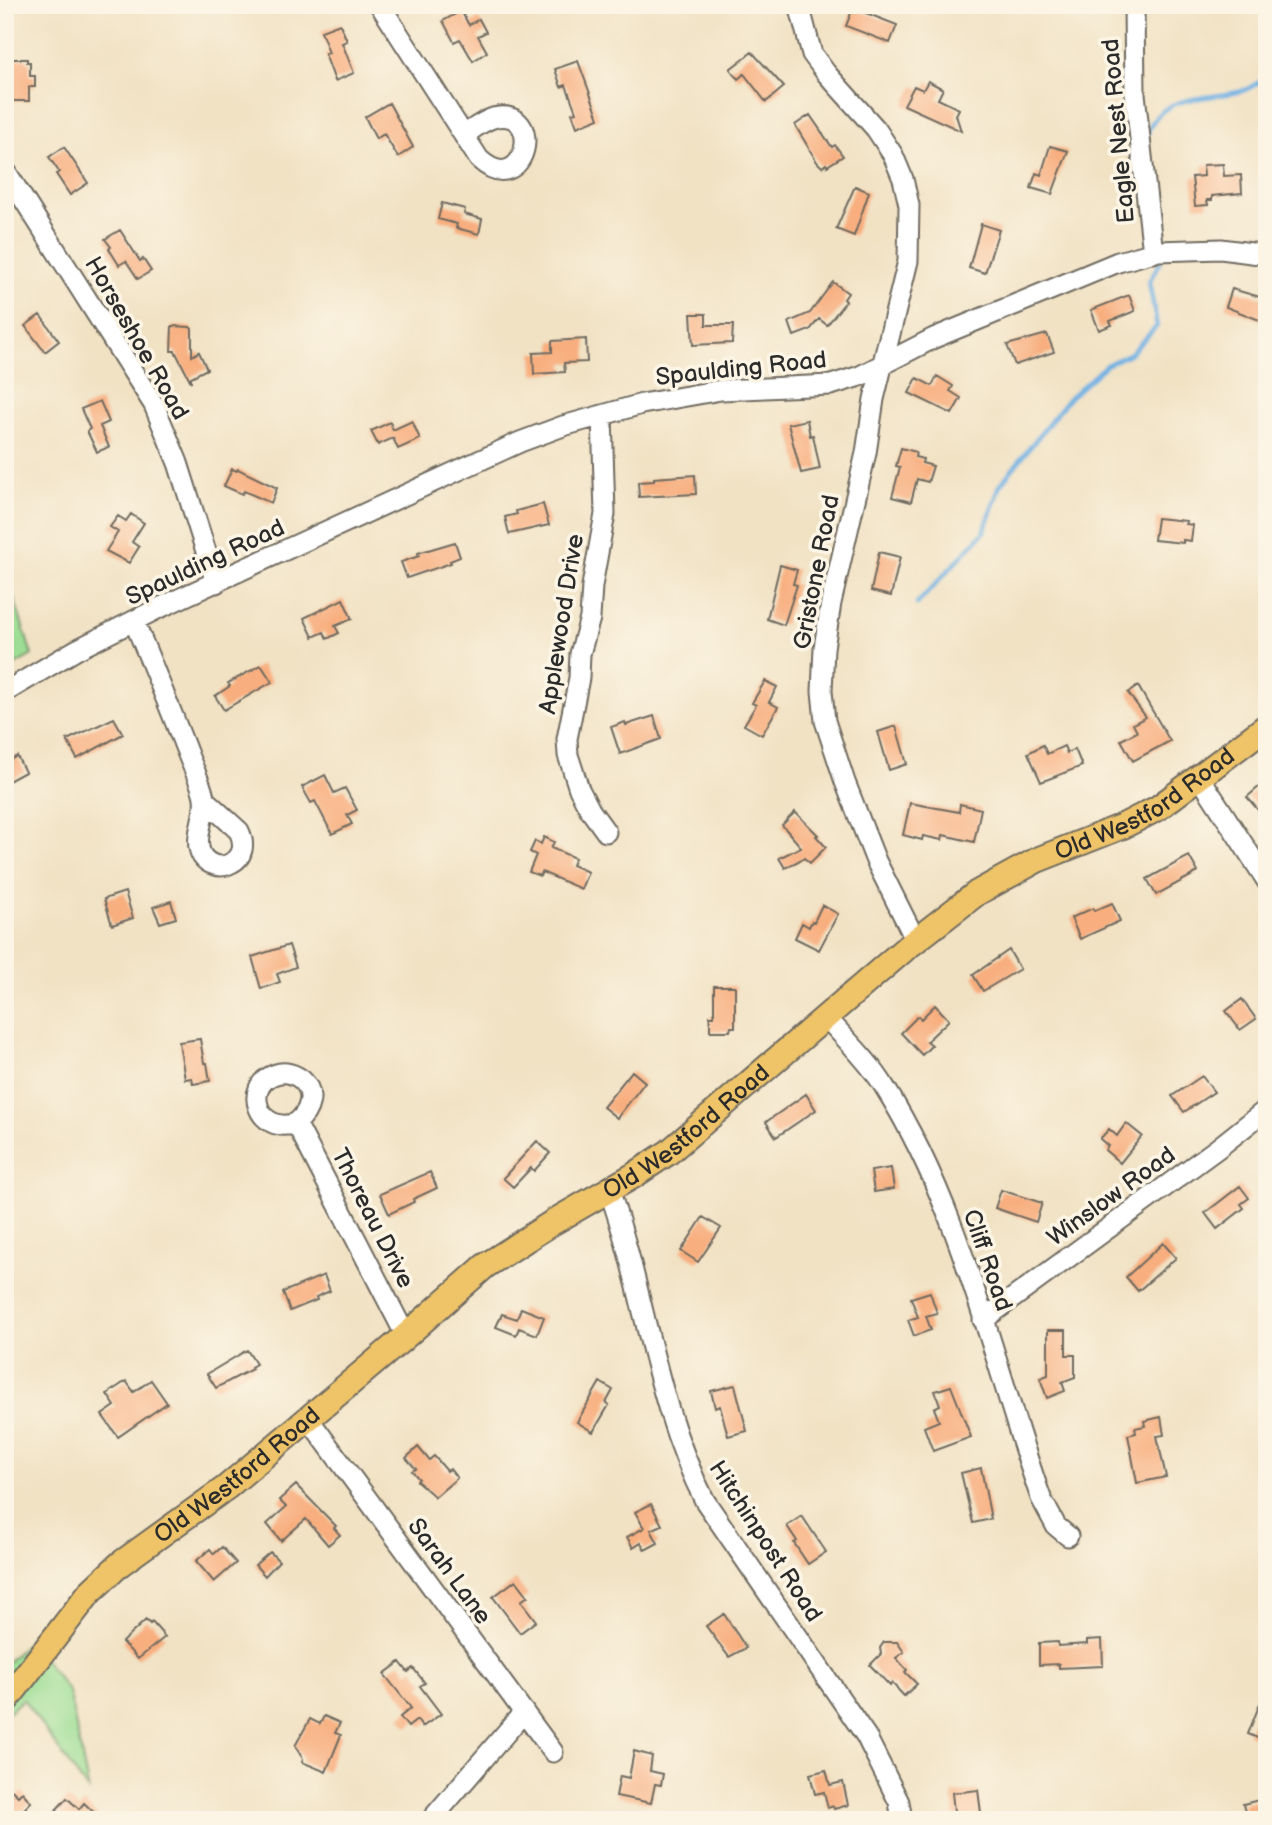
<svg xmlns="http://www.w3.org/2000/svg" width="1272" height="1825" viewBox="0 0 1272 1825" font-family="'Balsamiq Sans',sans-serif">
	<rect width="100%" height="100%" fill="#fcf5e5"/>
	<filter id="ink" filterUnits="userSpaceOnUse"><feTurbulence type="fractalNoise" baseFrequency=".0143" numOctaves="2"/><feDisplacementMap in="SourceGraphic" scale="14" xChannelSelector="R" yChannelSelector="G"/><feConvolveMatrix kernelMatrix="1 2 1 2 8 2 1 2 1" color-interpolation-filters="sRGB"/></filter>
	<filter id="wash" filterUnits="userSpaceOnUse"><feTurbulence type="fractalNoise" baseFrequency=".00686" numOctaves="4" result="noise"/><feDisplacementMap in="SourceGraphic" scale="28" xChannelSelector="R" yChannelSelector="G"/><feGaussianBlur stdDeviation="1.57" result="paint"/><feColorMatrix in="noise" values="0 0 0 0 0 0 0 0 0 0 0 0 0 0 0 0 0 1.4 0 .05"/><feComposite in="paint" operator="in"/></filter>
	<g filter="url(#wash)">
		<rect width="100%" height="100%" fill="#f1e2c4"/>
		<path fill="#9dde94" stroke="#648460" stroke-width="2" d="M5,570L32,655L10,668L5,650Z
			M30,1641L69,1692L89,1792L23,1699L5,1715V1664Z"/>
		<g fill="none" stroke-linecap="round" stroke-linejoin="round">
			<path stroke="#6fb0e3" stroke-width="4.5" d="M1147,135C1159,92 1209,100 1242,91C1251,88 1259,82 1267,77
				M1158,219L1164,239
				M917,604L984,532L1000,485L1069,398L1106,365L1131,353L1157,326L1149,282L1160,262"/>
		</g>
		<g id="blocks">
			<path fill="#f8ae7e" d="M853,8L897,25L890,43L846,26Z
				M461,11L469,25L479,19L486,32L478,36L487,52L473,61L460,39L454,42L443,21Z
				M340,24L347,41L342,43L354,73L335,81L325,54L329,53L321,31Z
				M752,52L784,87L766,102L744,74L738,79L730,69Z
				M11,59H27V62H30V76H35V87H29V101H11L8,62H11Z
				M578,61L599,118L577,127L572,113L576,112L566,85L561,87L555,69Z
				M928,81L943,89L938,99L959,109L956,115L961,131L904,105L914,86L923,90Z
				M389,103L413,147L398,157L384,134L376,139L365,117Z
				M810,115L832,147L835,145L843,156L827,166L826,164L822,167L817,162L795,125Z
				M1050,146L1068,151L1052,194L1031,188L1036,173L1041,175Z
				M64,147L88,183L70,195L56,174L59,172L49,157Z
				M1223,164L1224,176L1241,175L1242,193L1212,196V200H1207L1208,205L1195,206L1192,177L1204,176L1203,165Z
				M855,186L869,192L854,236L836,229Z
				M442,203L465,209L464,214L482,219L479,234L456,228L457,224L438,219Z
				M981,224L999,230L985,273L969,268Z
				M120,230L140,261L143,259L151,271L138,279L126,261L119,265L109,249L111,247L105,239Z
				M833,282L848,293L844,299L846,301L827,325L819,319L810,330L794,336L789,322L810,313Z
				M1232,289L1267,299V323L1226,307Z
				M1129,295L1135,311L1110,321L1112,325L1099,330L1091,310Z
				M691,314H706V325H733L732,343L693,345Z
				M40,315L59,341L45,352L25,326Z
				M172,326L190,327L192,329V356L199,352L207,369L191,377V382L175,351H171Z
				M1047,334L1054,352L1015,365L1007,345Z
				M586,339L587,362L564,363L565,372L534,374L533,353L552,352V341Z
				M937,376L953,386L950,391L961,398L952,414L909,393L917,378L932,386Z
				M100,401L109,422L100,426L109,447L97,452L87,431L90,429L81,409Z
				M807,420L810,436L813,435L820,469L801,473L788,424Z
				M412,421L420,439L398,449L393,438L378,445L371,431L390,422L393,430Z
				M901,448L916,452L915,457L923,459L922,463L933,466L928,482L917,479L911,502L892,497L900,467L896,466Z
				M232,469L237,471L238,469L277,488L271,503L244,491L242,494L224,486Z
				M695,475L696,494L639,497L638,482L654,481V478Z
				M543,504L549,525L509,534L505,517L517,514L516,511Z
				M131,514L144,523L132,542L139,547L129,563L106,551L118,532L110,527L118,516L126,521Z
				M1157,518L1187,521L1186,524L1193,525L1191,541L1183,540V543L1154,540Z
				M455,542L460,557L450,561L451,563L407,578L401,562L419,556L418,553Z
				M879,552L900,557L891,596L871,591Z
				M780,565L797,570L793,584L797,585L784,625L767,619Z
				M343,599L352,619L335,626L339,633L327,639L324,632L313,637L304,618Z
				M261,665L272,682L224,710L215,696L230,686L228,683Z
				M765,681L777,687L769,702L778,707L762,735L744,725L756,705L752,703Z
				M1138,686L1170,741L1133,761L1121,740L1137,732L1133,724L1146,717L1128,693Z
				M654,716L661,739L620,754L611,727L625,722L626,725Z
				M114,718L123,734L77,759L67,740Z
				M896,726L907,764L889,770L878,732Z
				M1043,745L1047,754L1064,746L1067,753L1075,749L1082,766L1041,782L1028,753Z
				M17,756L25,772L5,783V762Z
				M325,775L334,793L345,788L357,810L347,815L352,824L332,834L315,801L311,803L302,787Z
				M1267,780V804L1259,811L1247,797Z
				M910,803L959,812L960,804L981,809L974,842L943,835L942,840L923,836L922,840L903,835Z
				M795,812L818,835L816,836L826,847L810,863L804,858L785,868L779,858L801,847L782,825Z
				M544,837L554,842L551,848L575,858L572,865L588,872L581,889L542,872L540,876L529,872L536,855L530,852L535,841L541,844Z
				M1189,856L1198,872L1156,895L1147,879Z
				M125,892L133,918L112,925L104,899Z
				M171,901L176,918L160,923L153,907Z
				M1112,903L1120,921L1080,939L1071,918L1093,908L1094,911Z
				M822,905L838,914L819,950L795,938L802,923L809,927L812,921L814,922Z
				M289,945L296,967L277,974L280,982L261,989L252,957Z
				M1009,950L1020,969L983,991L973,975Z
				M714,986H735V1027H731L730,1031H710V1016H714Z
				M1242,999L1256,1019L1240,1030L1226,1011Z
				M935,1005L949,1020L927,1041L932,1045L922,1055L901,1033L918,1016L921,1019Z
				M200,1039L204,1063H207L210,1081L193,1084L192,1078L185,1079L179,1042Z
				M632,1071L645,1082L617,1118L603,1107Z
				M1202,1076L1214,1092L1184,1112L1172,1096Z
				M806,1094L816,1110L776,1137L766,1122Z
				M1126,1123L1142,1136L1120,1163L1105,1150L1108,1146L1100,1139L1109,1129L1117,1136Z
				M537,1141L550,1153L534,1171L531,1168L513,1187L503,1178Z
				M891,1168L894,1189L874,1192L871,1171Z
				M430,1172L437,1188L413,1199L414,1202L389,1214L380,1194Z
				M1240,1186L1249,1198L1241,1204L1244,1208L1217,1229L1205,1213Z
				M1001,1190L1042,1203L1036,1222L995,1208Z
				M703,1217L721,1228L698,1262L681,1251Z
				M1163,1243L1176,1258L1138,1291L1126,1277Z
				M324,1275L330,1291L316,1297L317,1300L290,1311L283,1292Z
				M930,1292L937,1313L926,1316L931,1330L914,1336L908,1320L918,1317L911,1298Z
				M521,1308L544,1317L537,1335L519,1328L516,1335L496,1327L502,1314L517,1319Z
				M1048,1330H1066V1355H1075V1377L1062,1382L1065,1391L1047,1398L1040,1378L1048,1375Z
				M247,1350L256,1364L251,1367L252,1369L216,1388L207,1374Z
				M151,1380L167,1403L118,1437L102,1415L115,1406L107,1394L126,1381L134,1392Z
				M600,1382L613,1390L606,1403L609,1405L593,1432L577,1422Z
				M735,1385L747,1431L728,1436L720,1406L715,1408L711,1391Z
				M951,1386L971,1437L933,1451L924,1427L939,1421L934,1408L940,1405L935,1391Z
				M1161,1417L1164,1435L1157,1436L1166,1477L1137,1483L1128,1435L1136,1433L1135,1428L1145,1426L1144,1421Z
				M418,1447L429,1460L434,1456L447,1471L450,1469L457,1478L435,1497L417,1481L419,1479L412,1471L416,1469L406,1458Z
				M981,1468L991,1519L973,1523L961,1473Z
				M296,1485L336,1526L334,1528L340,1535L328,1545L306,1519L281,1541L267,1524L286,1507L279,1500Z
				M651,1504L662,1525L651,1530L658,1543L645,1550L641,1543L633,1548L627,1537L644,1528L635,1512Z
				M802,1516L826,1552L808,1564L794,1543L797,1541L787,1526Z
				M222,1547L236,1563L214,1582L196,1561L210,1549L214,1554Z
				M270,1552L279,1561L265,1576L255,1565Z
				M516,1580L528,1596L521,1601L536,1621L520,1633L493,1597Z
				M724,1614L746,1648L729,1657L706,1626Z
				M146,1620L150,1624L152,1622L165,1637L138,1659L122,1642Z
				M1102,1639L1103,1666L1059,1668V1664L1039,1665V1643L1058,1642V1646L1087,1644V1640Z
				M884,1642H897L904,1652L896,1658L907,1670L905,1672L917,1684L904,1696L892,1683L890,1686L870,1665L881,1654L880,1648Z
				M400,1662L408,1672L413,1668L425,1683L420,1686L441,1714L422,1727L417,1720L408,1727L400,1717L411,1708L384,1674Z
				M1266,1688L1267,1689V1742L1248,1734Z
				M324,1716L340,1723L335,1733L341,1735L326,1772L302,1762L303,1759L295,1746L310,1719L320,1724Z
				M634,1751L652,1756L650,1771L663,1774L661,1785L655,1784L651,1803L616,1796L620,1776L629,1778Z
				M826,1770L830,1785L843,1782L848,1805L834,1809L833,1806L828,1808L824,1792L815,1794L810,1774Z
				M5,1784L18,1796L22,1792L31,1802L14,1820H5Z
				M978,1790L982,1820H955L952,1793Z
				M67,1798L79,1809L84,1803L102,1820H67L56,1810Z
				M1267,1798V1814L1247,1820L1243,1804Z"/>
		</g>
	</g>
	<g filter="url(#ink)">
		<use href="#blocks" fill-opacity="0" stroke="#706b61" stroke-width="2"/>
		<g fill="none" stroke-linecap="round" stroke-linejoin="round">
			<g stroke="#706b61" stroke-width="23">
				<path id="minor" d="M380,5L479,159C526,203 547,104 493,118C483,121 473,129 464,135
					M799,5L812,54L826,73L876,129L893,155L903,179L909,205L908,261L874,399L866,453L831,603L824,648L822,691L825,721L845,782L876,861L916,941
					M1134,5L1135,94L1153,253
					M5,170L154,405L178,463L216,583
					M602,415L605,514L592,586L590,618L580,654L579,678L567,739L568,755L579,789L590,810L606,832
					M134,621C152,664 170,708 187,752C192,766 201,782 204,797C207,816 192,839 202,856C208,865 221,869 231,863C244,857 245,843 239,831L204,799
					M5,692L76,650L157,609L520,442L563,426L642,404L721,390L831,385L860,376L934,338L1118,262L1158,251L1221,249L1267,255
					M1199,776L1267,881
					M826,1017C845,1039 869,1061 884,1086C963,1211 992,1360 1041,1498L1056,1526L1068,1536
					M296,1123C258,1136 241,1085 276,1074C285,1071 295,1074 302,1080C316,1093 310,1112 296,1123L406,1336
					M609,1190C645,1292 655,1404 705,1501L866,1736L899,1802L902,1820
					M983,1320L1218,1148L1267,1109
					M308,1418L553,1752
					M431,1820L524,1712"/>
			</g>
			<g stroke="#706b61" stroke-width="28">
				<g id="major">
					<path id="s1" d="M5,1702L90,1592L120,1564L227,1487L400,1341L485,1266L555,1221L633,1176L669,1152L906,948L977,893L1037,860L1123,826L1158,808L1267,726"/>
				</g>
			</g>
			<use href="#minor" stroke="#fff" stroke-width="19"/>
			<use href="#major" stroke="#efc469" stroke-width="24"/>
		</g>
	</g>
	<g text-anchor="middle" stroke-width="7" stroke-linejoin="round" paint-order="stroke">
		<g font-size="24" fill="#2b2b2b" stroke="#fcf5e5">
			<text transform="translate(1118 131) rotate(-95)" y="8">Eagle Nest Road</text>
			<text transform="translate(137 338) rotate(60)" y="8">Horseshoe Road</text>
			<text transform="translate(741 368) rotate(-6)" y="8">Spaulding Road</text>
			<text transform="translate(205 562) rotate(-25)" y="8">Spaulding Road</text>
			<text transform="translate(816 572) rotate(-79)" y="8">Gristone Road</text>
			<text transform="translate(561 624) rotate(-81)" y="8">Applewood Drive</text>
			<text dy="8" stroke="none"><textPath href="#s1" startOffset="1461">Old Westford Road</textPath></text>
			<text dy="8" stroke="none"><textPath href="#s1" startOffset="894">Old Westford Road</textPath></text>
			<text transform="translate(1111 1196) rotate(-36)" y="8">Winslow Road</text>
			<text transform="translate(373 1218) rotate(63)" y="8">Thoreau Drive</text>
			<text transform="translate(988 1260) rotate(71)" y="8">Cliff Road</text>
			<text dy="8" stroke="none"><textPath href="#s1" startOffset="327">Old Westford Road</textPath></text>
			<text transform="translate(766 1541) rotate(57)" y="8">Hitchinpost Road</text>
			<text transform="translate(450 1571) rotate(54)" y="8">Sarah Lane</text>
		</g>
	</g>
	<rect width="1272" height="1825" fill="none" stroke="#fcf5e5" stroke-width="28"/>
</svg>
